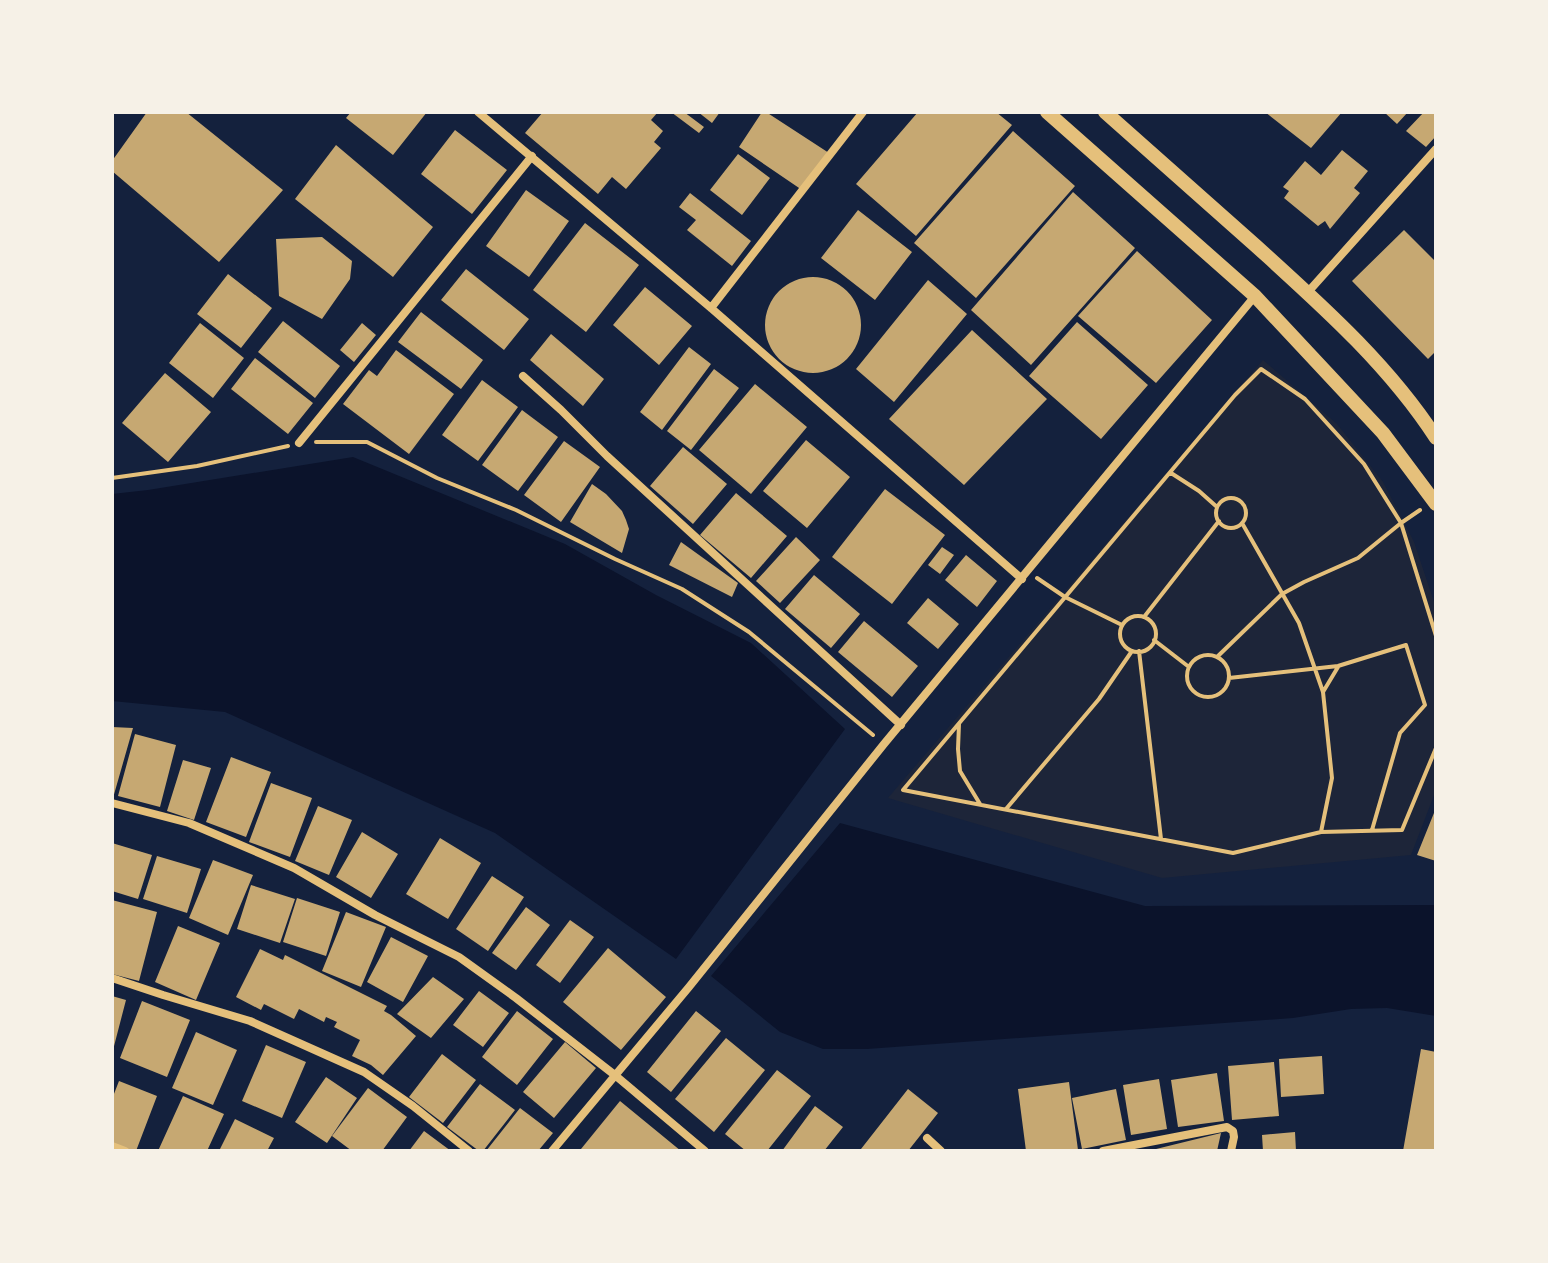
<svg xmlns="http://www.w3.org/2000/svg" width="1548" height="1263" viewBox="0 0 1548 1263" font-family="'Fira Sans',sans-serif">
	<rect width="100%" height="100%" fill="#14213d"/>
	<path fill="#1d2539" d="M1263,360L1337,424L1383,482L1414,542L1436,608V790L1411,855L1162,878L888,798Z"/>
	<path fill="#0b132b" d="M353,457L565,544L656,595L751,643L845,729L676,959L495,833L225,712L112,701V494L148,490Z
		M840,823L1145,906L1436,905V1016L1387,1008L1351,1009L1293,1018L867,1049H823L780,1032L711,976Z"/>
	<path fill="#c6a872" d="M147,112H186L283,190L219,262L112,171V161Z
		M351,112H427L393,155L346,118Z
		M543,112H658L651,120L663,131L654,142L661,148L626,189L612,177L598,194L525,133Z
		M671,112H684L704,127L699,133Z
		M698,112H720L712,123Z
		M762,112H766L829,153L802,190L739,147Z
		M918,112H996L1012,125L916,236L856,184Z
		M1265,112H1342L1311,148Z
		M1384,112H1408L1397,124Z
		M1424,112H1436V136L1426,147L1406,131Z
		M455,130L507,170L472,214L421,174Z
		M1013,131L1075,186L976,298L914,243Z
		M336,145L433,227L393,277L295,199Z
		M1342,150L1368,171L1354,188L1360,193L1330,229L1325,221L1318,226L1284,198L1289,191L1283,187L1305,161L1321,175Z
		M738,154L770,178L742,215L710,190Z
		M526,190L569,221L529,277L486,246Z
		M1073,192L1135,248L1031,365L971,310Z
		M690,193L751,241L732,266L687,230L696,220L679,207Z
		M858,210L912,252L875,300L821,258Z
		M585,223L639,265L586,332L533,290Z
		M1404,230L1436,262V351L1428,359L1352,281Z
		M322,237L352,261L350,279L322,319L279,296L276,239Z
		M1137,251L1212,320L1156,383L1078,316Z
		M466,269L529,319L504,350L441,300Z
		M228,274L272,308L241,348L197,314Z
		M765 325a48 48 0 1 1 96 0a48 48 0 1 1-96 0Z
		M928,280L967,314L894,402L856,369Z
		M645,287L692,326L659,365L613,325Z
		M421,312L483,360L461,389L398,342Z
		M283,321L340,366L315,398L258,352Z
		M1077,322L1148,385L1101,439L1029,376Z
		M200,323L244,358L213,398L169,363Z
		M362,323L376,335L354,362L340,350Z
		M972,330L1047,399L964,485L889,419Z
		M551,334L604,379L583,406L530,360Z
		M689,347L711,364L662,430L640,412Z
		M396,350L454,394L409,454L343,404L369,370L377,376Z
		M255,358L313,403L288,434L231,389Z
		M714,369L739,388L691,450L667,431Z
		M165,373L211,412L168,462L122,423Z
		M482,380L518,407L478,461L442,435Z
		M755,384L807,427L751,494L699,450Z
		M522,410L558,437L518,491L482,465Z
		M806,440L850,477L807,528L763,491Z
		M564,441L600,467L561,522L524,495Z
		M683,447L727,484L693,524L650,486Z
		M592,484L606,494L622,511L626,520L629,529L622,553L570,522Z
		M885,489L945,535L892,604L832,557Z
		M736,493L787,536L751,578L700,535Z
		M796,537L820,560L780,603L756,581Z
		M681,542L738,583L732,597L669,565Z
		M942,547L954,555L940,574L928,565Z
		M966,555L997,581L977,607L945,580Z
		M814,575L860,614L831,648L785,609Z
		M928,598L959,624L938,649L907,623Z
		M864,621L918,666L892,697L838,652Z
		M112,727L133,728L113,798H112Z
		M135,734L176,745L160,807L118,796Z
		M231,757L271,772L246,837L206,822Z
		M183,760L211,768L194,820L167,811Z
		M271,783L312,798L290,857L249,842Z
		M318,806L352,820L329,875L295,861Z
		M1436,808V861L1417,855Z
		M362,832L398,854L371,898L336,877Z
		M440,838L481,863L448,919L406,894Z
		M112,843L152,855L138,899L112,891Z
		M157,856L201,869L187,913L143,899Z
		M213,860L253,875L228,935L189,918Z
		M492,876L524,897L488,951L456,929Z
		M251,885L295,899L280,943L237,929Z
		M297,898L340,912L326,956L283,942Z
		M112,900L157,912L139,981L112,974Z
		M526,907L550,925L516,970L492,953Z
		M346,912L386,927L361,987L322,971Z
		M570,920L594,937L560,983L536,965Z
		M178,926L220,943L196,1000L155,982Z
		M391,937L428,956L403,1002L367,982Z
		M608,948L666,997L621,1050L563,1002Z
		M260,949L283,960L285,955L387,1006L384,1011L391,1015L416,1036L383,1075L371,1065L352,1056L360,1040L334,1027L337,1022L326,1017L324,1022L299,1009L294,1019L264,1004L261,1010L236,997Z
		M433,977L464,999L431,1038L397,1014Z
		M479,991L509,1013L483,1047L453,1025Z
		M112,996L126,1000L113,1050H112Z
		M142,1001L190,1020L167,1077L120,1058Z
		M517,1011L553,1039L517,1085L482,1057Z
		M696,1011L721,1031L671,1092L647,1072Z
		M196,1032L237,1050L213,1105L172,1088Z
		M726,1038L765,1070L714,1132L675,1099Z
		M565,1042L596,1068L554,1118L523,1092Z
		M266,1045L306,1062L282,1118L242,1101Z
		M1421,1049L1436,1052V1151H1403Z
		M442,1054L476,1080L443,1123L409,1097Z
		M1322,1056L1324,1094L1281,1097L1279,1059Z
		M1274,1062L1279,1116L1232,1120L1228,1066Z
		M777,1070L811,1096L767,1151H746L725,1134Z
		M1217,1073L1224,1121L1178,1127L1171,1080Z
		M326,1077L357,1098L327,1143L295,1122Z
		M1159,1079L1167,1129L1131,1135L1123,1085Z
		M119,1081L157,1096L136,1151H130L112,1144V1099Z
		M1069,1082L1078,1150L1026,1151L1018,1089Z
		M480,1084L515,1110L483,1151H479L447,1127Z
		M368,1088L407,1117L382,1151H352L332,1136Z
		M908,1089L938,1113L908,1151H863L861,1149Z
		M1116,1089L1126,1140L1082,1149L1072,1098Z
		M183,1096L224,1114L207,1151H158Z
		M620,1101L681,1151H584L581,1149Z
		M815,1106L843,1127L824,1151H782Z
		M520,1108L553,1133L538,1151H486Z
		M235,1119L274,1138L267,1151H219Z
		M424,1131L451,1151H409Z
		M1295,1132L1296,1151H1263L1262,1135Z
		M1221,1133L1217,1151H1152V1150Z"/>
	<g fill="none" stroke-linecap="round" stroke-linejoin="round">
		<path stroke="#e5c07b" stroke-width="4" d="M316,442H367L437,478L516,510L615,559L682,589L749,632L873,735
			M1171,473L1199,491L1217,507
			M112,478L197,466L288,446
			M1216 513a15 15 0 1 1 30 0a15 15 0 1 1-30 0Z
			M1242,523L1299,623L1323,692L1332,778L1321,832
			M1037,578L1065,597L1122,625
			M1120 634a18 18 0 1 1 36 0a18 18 0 1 1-36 0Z
			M1144,617L1219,521
			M1436,636L1401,523L1364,464L1305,399L1261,369L1235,395L903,790L1233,853L1321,832L1402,830L1436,748
			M1154,640L1189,667
			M1139,651L1161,839
			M1187 676a21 21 0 1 1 42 0a21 21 0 1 1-42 0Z
			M1217,657L1282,594L1304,582L1358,558L1401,523L1420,510
			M1229,678L1338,666L1406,645L1425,705L1400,733L1372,830
			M1323,692L1338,667
			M959,724L958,749L960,771L980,804
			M1006,809L1099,699L1132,651"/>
		<path stroke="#e5c07b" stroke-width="8" d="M478,112L711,308L1022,579
			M1308,292L1436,149
			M711,308L863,112
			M523,376L561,410L607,456L901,725
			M299,443L532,156
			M112,803L189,823L294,868L375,915L459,957L516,998L616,1076L705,1151
			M112,978L163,995L250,1021L364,1072L413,1106L469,1151
			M927,1138L941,1151
			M112,1146L125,1151
			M552,1151L689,987L884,744L1255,296
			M1103,1151L1227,1127L1233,1131L1234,1137L1231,1151"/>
		<path stroke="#e5c07b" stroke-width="14" d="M1047,112L1255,296L1383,433L1436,504
			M1105,112C1156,157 1206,202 1256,246C1321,305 1388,364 1436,438"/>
	</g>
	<rect width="1548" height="1263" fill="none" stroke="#f6f1e7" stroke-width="228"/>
</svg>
